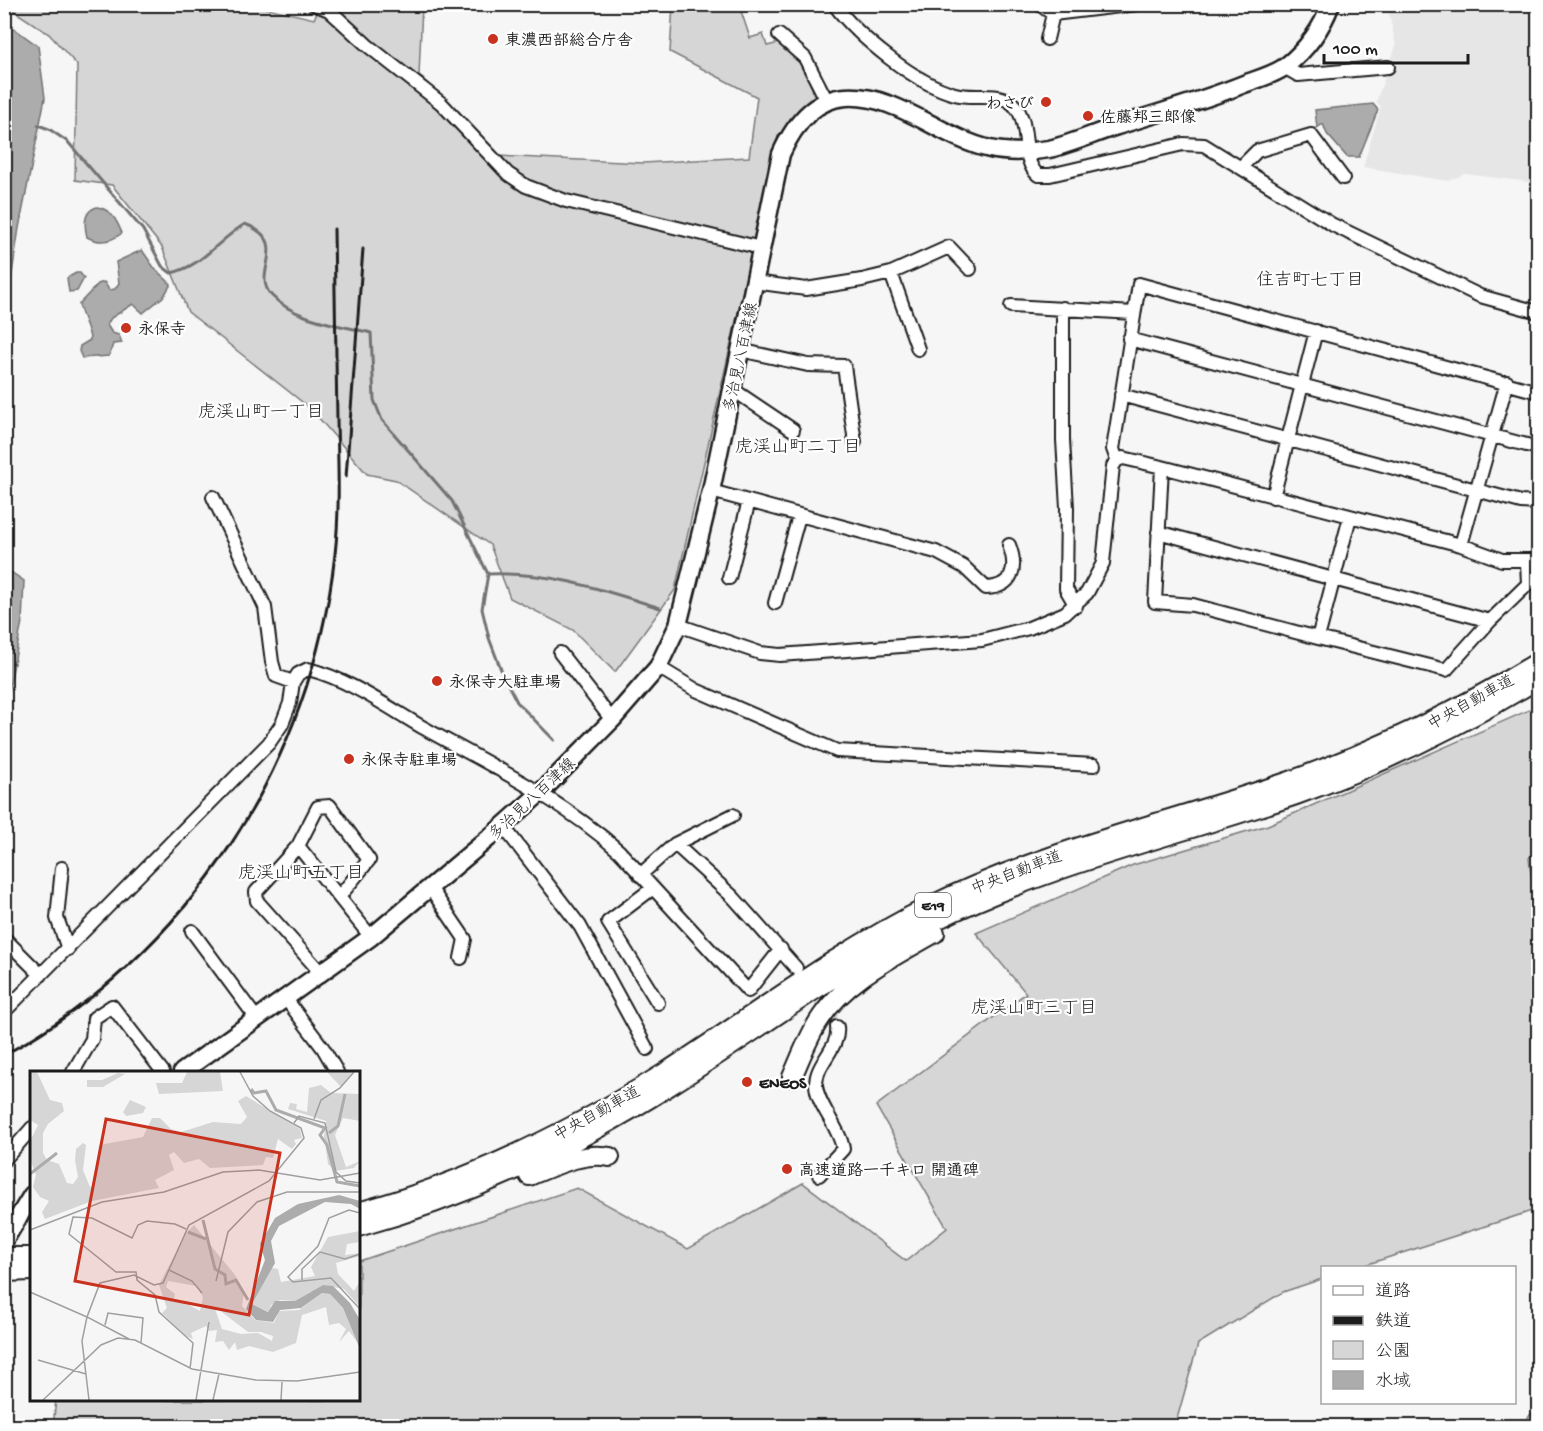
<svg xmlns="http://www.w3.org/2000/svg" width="1543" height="1431" viewBox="0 0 1543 1431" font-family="'Gochi Hand','Klee One',sans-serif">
	<rect width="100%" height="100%" fill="#f6f6f6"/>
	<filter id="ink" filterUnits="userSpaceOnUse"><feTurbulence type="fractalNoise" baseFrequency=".0167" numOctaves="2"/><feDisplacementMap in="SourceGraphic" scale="12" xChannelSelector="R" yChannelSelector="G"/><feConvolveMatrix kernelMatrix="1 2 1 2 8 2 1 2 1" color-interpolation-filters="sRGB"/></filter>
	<g filter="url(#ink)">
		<path fill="#e6e6e6" d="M1387,5H1538V183L1465,174L1447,181L1363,167L1381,106L1376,102L1396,46Z"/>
		<path fill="#d6d6d6" stroke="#797979" stroke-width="1.5" d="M5,5H254L314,19L320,5H422L419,75L498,156L643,163L749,157L757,97L670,52L673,5H739L750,38L763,34L767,46L779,43C806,63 808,68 815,101L778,136L675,590L615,672L573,630L510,598L490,545L396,480L367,474L311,409L188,312L162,247L112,185L75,180L77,65L49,34Z
			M1538,706V849L1529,858L1538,931V1209L1359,1267L1322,1268V1279L1283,1292L1198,1344L1175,1426H53L56,1400H358L359,1261L577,1188L688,1249L803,1183L906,1261L947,1228L876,1106L1026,993L976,933L1133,865L1268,825Z
			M1534,1411H1538V1426H1520Z"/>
		<path fill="#acacac" stroke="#727272" stroke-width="1.5" d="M5,22L38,46L45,98L19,228L8,300L5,342Z
			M1373,104L1378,110L1359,157H1347L1327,134L1323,124L1317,128L1315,110Z
			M97,207C111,209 117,221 122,233C111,242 100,244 87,237C84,225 83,211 97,207Z
			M142,250L155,269L171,284L164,296L143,313L133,304L111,318L107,325L112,333L119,335L122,343L113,344L109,356L82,358L79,351L80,346L90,340C90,329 81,316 79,304L98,284L104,282L109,290L115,289L119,283L116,262Z
			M76,273H80L84,278L77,291L69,292L67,278Z
			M5,568L24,581L22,622L5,710Z"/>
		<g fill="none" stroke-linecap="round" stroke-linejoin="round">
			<path stroke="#727272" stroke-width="3" d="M38,125L49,129L68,142L143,230L162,266L171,273C203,266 219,239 245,224C294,243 249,273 272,296C295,320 340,325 371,333L374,400L382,420L452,501L488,574L482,609L489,638L503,675L517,702L554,740
				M488,574C552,572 601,589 660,608"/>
			<path stroke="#d5d5d5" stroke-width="12" stroke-dasharray="12 6" stroke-linecap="butt" d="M809,986L837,1027"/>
			<g stroke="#1c1c1c" stroke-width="16">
				<path id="minor" d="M314,4L329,10L367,45L441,103L508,174L526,186L566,201L761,248
					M834,4C858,37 916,84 955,94C972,99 994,92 1009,101C1034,117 1018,158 1038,175H1050L1183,144L1204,145L1333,225L1480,296L1538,312
					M1039,4L1053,14L1137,4
					M779,35L805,58L827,101
					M1047,39L1053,14
					M1284,67L1298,75L1388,67
					M1242,166L1257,151L1311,135L1343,178
					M891,273L918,349
					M754,282L806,289L862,280L891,273L949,247L970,269
					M1011,306L1134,313
					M1063,308V440L1067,508L1066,589L1076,606
					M1129,339L1538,448
					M740,350L808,365L844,366L855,442
					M732,389L793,430
					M1121,395L1521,502L1538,503
					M1117,460L1113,449L1139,284L1538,392
					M1117,460L1123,458L1162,467L1461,545L1502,560H1538
					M1162,467L1155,602L1193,605L1318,638L1350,517
					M711,491L936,552L964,567L986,588C1013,587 1018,568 1009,545
					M213,497L265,607L272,662L276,676L293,682
					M1273,497L1316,331
					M1158,532L1490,621L1528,584L1527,562
					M1461,545L1507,382
					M729,578L749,501
					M775,603L799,516
					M678,625L760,653L780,655L982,640L1029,628L1065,613L1087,593L1103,563L1113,466L1117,460
					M1318,638L1446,670L1490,621
					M560,653L612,720
					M658,667L696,690L837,751L1094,765
					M503,826L580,926L647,1049
					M675,844L733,897L796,968
					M298,846L371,937
					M62,868L57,918L68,949
					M640,875L675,844L733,815
					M429,886L465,939L461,958
					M653,888L608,922L658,1003
					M192,931L257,1019
					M4,938L41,975
					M322,974L257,901L256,892L298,846L318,807L330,806L369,860L339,897
					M286,999L323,1048L337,1072
					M4,1012L269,743L282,724L290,703L293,682L298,674L308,669C348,679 386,706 422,727C490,765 561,799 619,851L748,991L781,949
					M73,1072L92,1039L94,1018L112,1006L163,1072
					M4,1160L32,1128
					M819,1175L843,1149C840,1128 816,1103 816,1084C816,1062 840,1048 837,1027"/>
			</g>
			<g stroke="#1c1c1c" stroke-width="21">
				<path id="major" d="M182,1072L371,937L503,826L540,793L612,720L658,667L678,625L711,491L781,154C793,127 813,99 846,97C897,94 941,138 990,149C1007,153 1032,152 1049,149C1071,144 1093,134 1114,127C1158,113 1202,101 1244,84C1258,79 1274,75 1286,66C1306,50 1322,28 1331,4
					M4,1241L32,1195"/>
			</g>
			<g stroke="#1c1c1c" stroke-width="22">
				<path id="highway" d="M792,1077C800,1059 807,1040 818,1022C844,980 893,957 935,933
					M529,1176C554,1166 584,1151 610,1157
					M358,1212C466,1183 568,1133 663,1074C752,1017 835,953 930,906C1044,850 1170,822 1290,781C1377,750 1459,710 1538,662
					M358,1227C471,1196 576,1146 674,1083C762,1028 843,964 936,920C1051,864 1176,836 1296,795C1381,765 1462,725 1538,679
					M4,1257H32
					M4,1272L32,1271"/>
			</g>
			<use href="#minor" stroke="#fff" stroke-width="12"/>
			<use href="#major" stroke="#fff" stroke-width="16"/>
			<use href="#highway" stroke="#fff" stroke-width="18"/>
			<path stroke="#1c1c1c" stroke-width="3" d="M346,477L363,249
				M4,1055C190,953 312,763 335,554C340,510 338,464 337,420C336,357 335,293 334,229"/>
		</g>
	</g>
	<g fill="#c8321e" stroke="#fff" stroke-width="2">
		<circle cx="493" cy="39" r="6"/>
		<circle cx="1046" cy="102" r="6"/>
		<circle cx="1088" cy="116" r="6"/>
		<circle cx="126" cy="328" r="6"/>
		<circle cx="437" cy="681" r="6"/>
		<circle cx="349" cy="759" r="6"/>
		<circle cx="747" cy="1082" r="6"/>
		<circle cx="787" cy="1169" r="6"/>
	</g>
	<g text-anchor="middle" stroke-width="4.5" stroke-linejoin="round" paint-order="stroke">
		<rect fill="#fff" stroke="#606060" stroke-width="1.5" x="915" y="893" width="36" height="24" rx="4.5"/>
		<g font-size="15" font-weight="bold" fill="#1c1c1c">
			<text x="933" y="910">E19</text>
		</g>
		<g font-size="16" font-weight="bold" fill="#1c1c1c" stroke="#fff" text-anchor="start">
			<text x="505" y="45">東濃西部総合庁舎</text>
			<text x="1034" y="108" text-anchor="end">わさび</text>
			<text x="1100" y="122">佐藤邦三郎像</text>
			<text x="138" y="334">永保寺</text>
			<text x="449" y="687">永保寺大駐車場</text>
			<text x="361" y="765">永保寺駐車場</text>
			<text x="759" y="1088">ENEOS</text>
			<text x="799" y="1175">高速道路一千キロ 開通碑</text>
		</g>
		<g font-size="16" fill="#1c1c1c" stroke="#fff">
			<text transform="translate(739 357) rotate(-78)" y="6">多治見八百津線</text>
			<text transform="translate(1470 701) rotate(-29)" y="6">中央自動車道</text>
			<text transform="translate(531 798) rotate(-43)" y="6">多治見八百津線</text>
			<text transform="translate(1016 871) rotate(-21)" y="6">中央自動車道</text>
			<text transform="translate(596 1112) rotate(-29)" y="6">中央自動車道</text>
		</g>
		<g font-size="18" fill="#1c1c1c" stroke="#fff">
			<text x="1310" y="285">住吉町七丁目</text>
			<text x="261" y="417">虎渓山町一丁目</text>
			<text x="798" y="452">虎渓山町二丁目</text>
			<text x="301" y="878">虎渓山町五丁目</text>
			<text x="1034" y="1013">虎渓山町三丁目</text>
		</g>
	</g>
	<g transform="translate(30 1071)">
		<rect width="330" height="330" fill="#f6f6f6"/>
		<path d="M0,1H7L20,29L32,32L34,40L18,53L13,62V82L17,89L29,93L37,112L43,113L48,106L45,89L46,78L53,72L56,74L53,99L60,116L65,113L69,74L113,66L122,47H130L141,58L151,61L183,51L211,53L217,46L208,30L216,25L270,58L272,67L264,69L266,73L262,78L248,68L243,87L236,86L233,94L180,97L169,88L154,92L144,81L139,84L144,99L125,109L129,117L62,130L15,148L12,141L19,130L10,126L3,116L6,104L0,88V70L8,54L0,49ZM157,1H190L193,20L129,23L126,12H152ZM297,1H323L311,16ZM88,2L95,3L73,16H57V9H72ZM291,14L301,22L330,23V50L313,47L305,64L316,96L330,90L324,97L305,100L298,93L294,65L296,50L258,38L260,32L267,33L266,38L277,41L279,17ZM100,29L116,36L113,42L96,45L93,41ZM164,154L205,204L214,222L212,235L225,249L244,252L249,240L269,239L292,222L300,223L313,237L327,271L319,260L309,271L316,258L309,252L299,254L296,236L272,244L266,272L243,281L219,275L207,279L205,271L199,279L193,270L185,271L187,259L179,260L176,255L161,262L163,268L156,265L132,242L137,237L129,214L156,162ZM138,210L166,215L173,226L170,240L150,229L143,231L145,223L136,216ZM184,235L218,261H231L243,265L242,270L228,262L211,263L192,258ZM330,160V171L317,173L315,184L330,182V185L306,192L308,203L324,220L330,210V236L314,218L293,214L265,230L250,229L241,234L239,241L222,233L242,197L248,198L251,211L285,205L281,196L298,166Z" fill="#d6d6d6" fill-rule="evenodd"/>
		<path d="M309,124L330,130V138L321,133L295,131L249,155L241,170L245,192L222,233L238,241L245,230H265L293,214L303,215L320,232L330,249V278L313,237L300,223L292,222L271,237L250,239L243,251L226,249L216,238L235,189L230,173L245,147L268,133Z" fill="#acacac"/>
		<path fill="none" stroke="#acacac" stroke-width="3" d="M221,18L224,22L236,20L246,39L295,57L290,64L297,74L307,111L330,115M299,62L308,55L315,23M0,103L27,82M173,149L185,198L195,204L196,213L206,209L218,229M158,161L176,168"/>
		<path fill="none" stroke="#9f9f9f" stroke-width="1.5" d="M284,48L291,29L310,17L324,1M264,52L269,45L295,52L306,101L316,110L330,112M330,142L319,139L299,147L288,175L258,206L263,211L301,207L330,238M156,158L145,153L117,150L108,154L102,167L62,147L43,146L39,163L86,201H106L107,209L125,224L129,241L163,272L160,298M0,159L72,131L134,121L193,101L229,99L290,109L330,102M139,199L162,210L172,222M272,209V198L290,181L315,188L330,183M186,210L198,161L227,131L257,121H330M0,221L57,246L52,270L59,329M75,254L78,242L113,247L111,272M99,268L57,246L70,212L104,204L124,214L133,212L159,154L239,110L274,67L271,57L240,40L223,25L210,1M8,289L56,303M13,329L71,274L88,267L105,269L162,298L226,309L267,310L330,301M166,329L179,251M183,329L189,303M251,329L252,311"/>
		<path fill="#c8321e" fill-opacity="0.15" stroke="#c8321e" stroke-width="3" d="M76,48L250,82L219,244L45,210Z"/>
		<rect width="330" height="330" fill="none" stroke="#1c1c1c" stroke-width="3"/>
	</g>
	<rect width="1543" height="1431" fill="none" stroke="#fff" stroke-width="24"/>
	<rect x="12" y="12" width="1519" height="1407" fill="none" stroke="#1c1c1c" stroke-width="2" filter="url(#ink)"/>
	<rect x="1321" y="1266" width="195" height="138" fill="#ffffff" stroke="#a4a4a4" stroke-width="1.5"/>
	<rect x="1333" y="1286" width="30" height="9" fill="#ffffff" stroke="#a4a4a4" stroke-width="1.5"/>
	<text x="1375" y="1296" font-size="18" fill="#1c1c1c">道路</text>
	<rect x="1333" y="1316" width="30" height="9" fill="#1c1c1c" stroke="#a4a4a4" stroke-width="1.5"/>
	<text x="1375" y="1326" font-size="18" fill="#1c1c1c">鉄道</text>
	<rect x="1333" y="1341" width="30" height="18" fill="#d6d6d6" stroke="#a4a4a4" stroke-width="1.5"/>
	<text x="1375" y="1356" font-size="18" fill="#1c1c1c">公園</text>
	<rect x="1333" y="1371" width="30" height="18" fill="#acacac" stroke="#a4a4a4" stroke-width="1.5"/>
	<text x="1375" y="1386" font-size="18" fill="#1c1c1c">水域</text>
	<path d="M1324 54v9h144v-9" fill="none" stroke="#1c1c1c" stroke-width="3"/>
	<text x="1333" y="54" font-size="18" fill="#1c1c1c" stroke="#ffffff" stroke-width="4.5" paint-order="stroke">100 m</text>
</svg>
